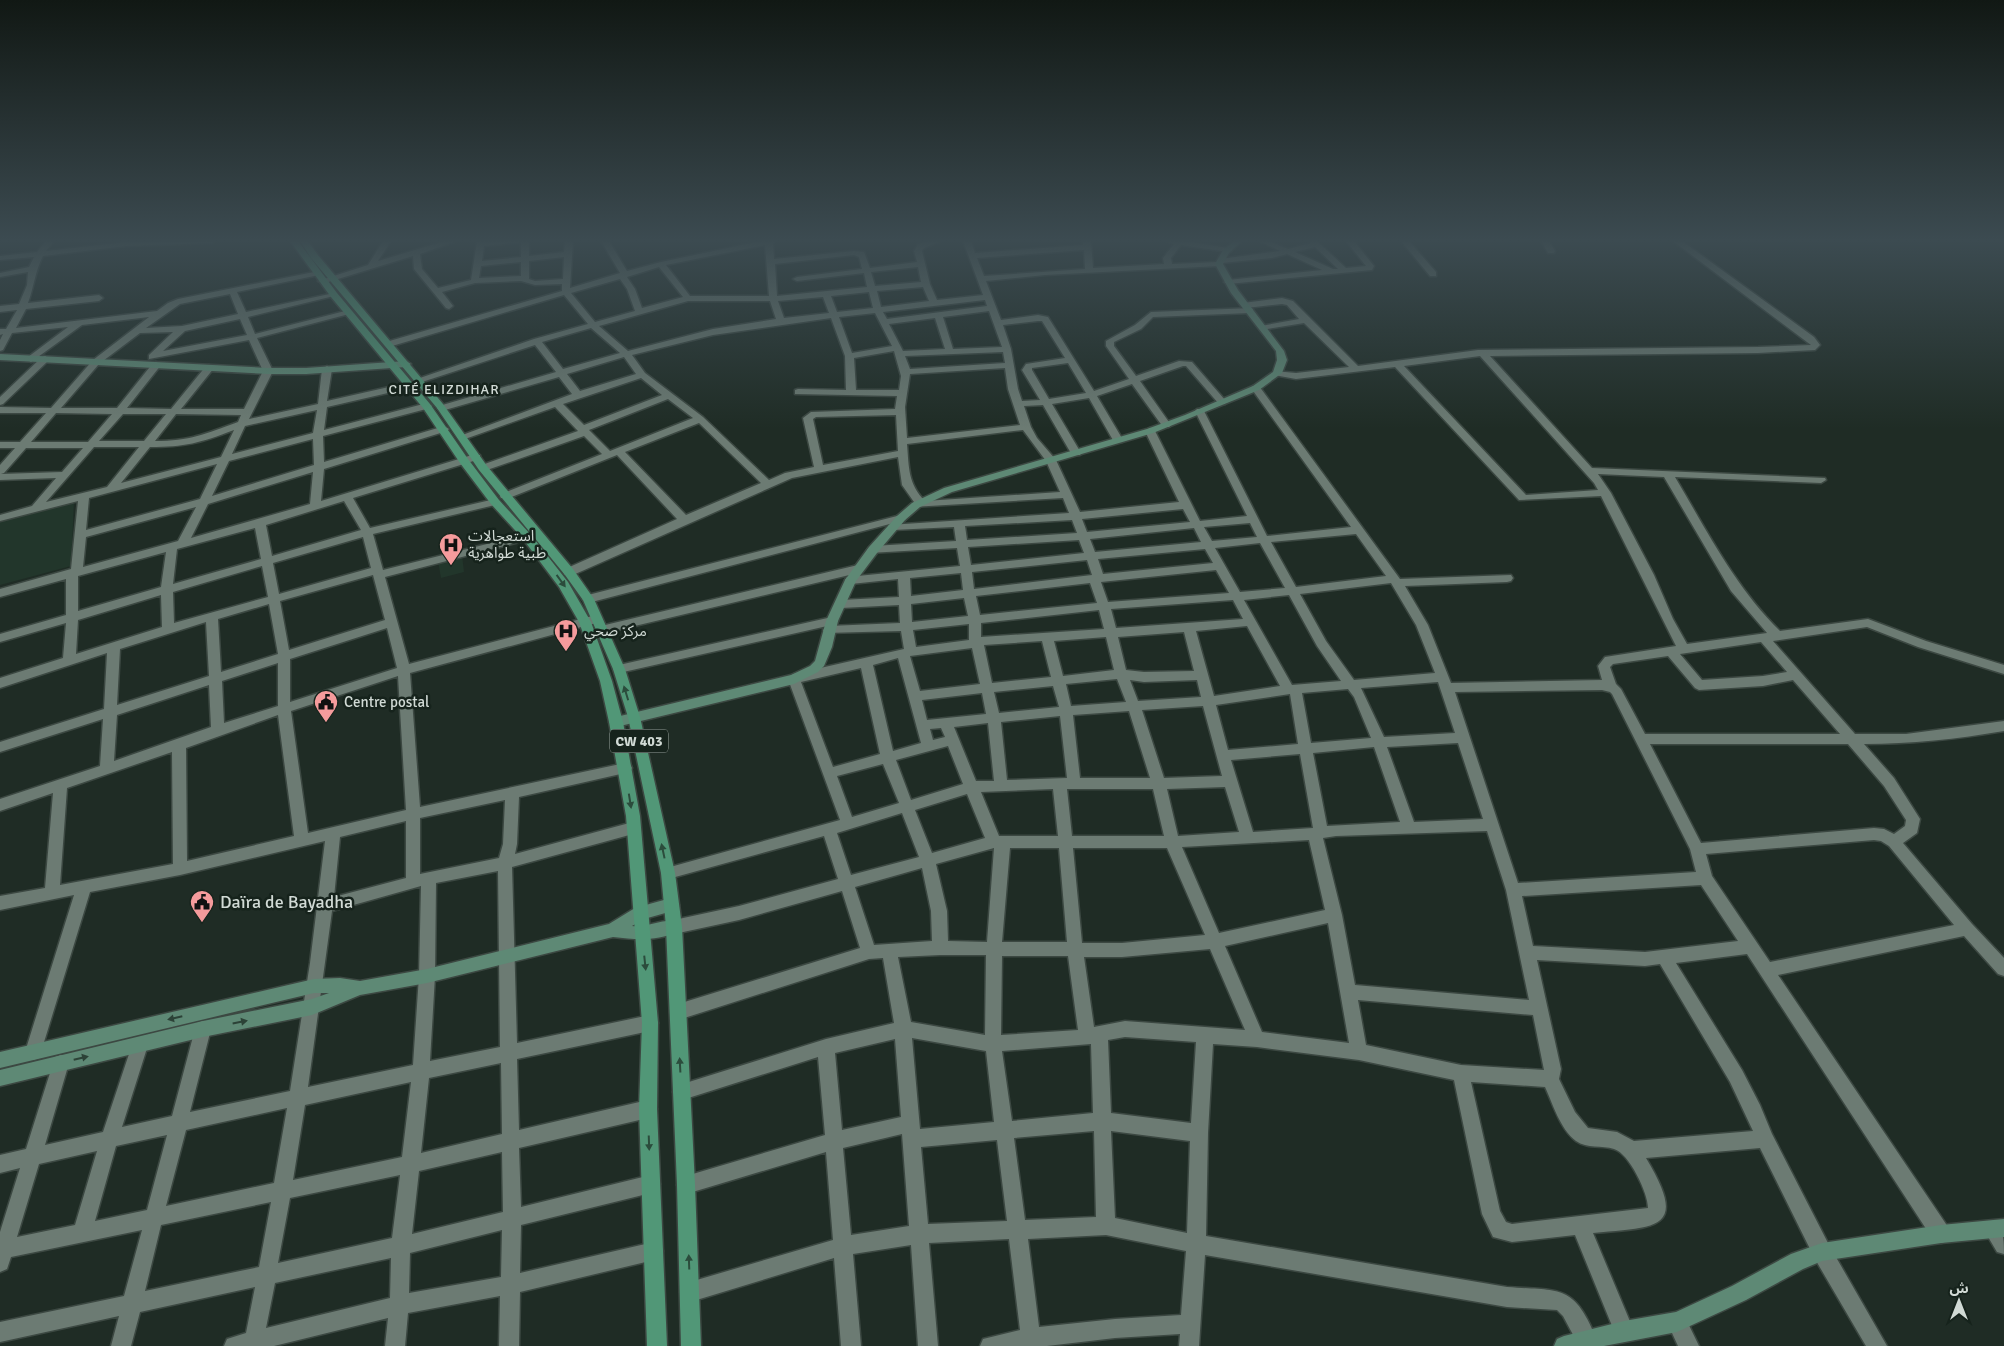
<svg xmlns="http://www.w3.org/2000/svg" width="2004" height="1346" viewBox="0 0 2004 1346" font-family="Signika,'Noto Sans Arabic',sans-serif">
	<rect width="100%" height="100%" fill="#1f2c25"/>
	<path fill="#22362b" d="M74,501L71,566L0,585V521Z
		M462,555L464,572L441,578L438,561Z"/>
	<g fill="none" stroke-linecap="round" stroke-linejoin="round">
		<g stroke="#3c4842" stroke-width="3">
			<path id="street" d="M46,241H54L46,251L126,242L215,241L211,243L126,246L43,256C35,271 34,287 28,303L99,295L103,298L99,301L26,309L16,328L157,311L168,303L178,299L319,271V275L237,292L246,312L334,293L338,295L248,317L255,334L349,310L353,313L257,338L273,371L249,419L318,404L322,369L327,366L332,369L327,401L411,382L416,385L414,387L327,407L324,430L427,403L432,406L430,408L323,436L324,462L441,427L444,426L449,429L447,431L324,469L321,501L472,455H480V459L353,498L370,528L495,499L500,502L495,505L373,534L383,570L527,534L532,537L531,539L385,577L409,664L596,615L602,619L596,623L410,673L420,807L625,763L630,764L632,768L630,772L625,773L519,797L517,844L515,854L633,822L638,824L640,828L638,832L633,834L512,867L517,1043L650,1015L656,1018L658,1023L656,1028L650,1031L517,1059L519,1130L648,1100L654,1103L657,1109L654,1115L648,1118L519,1148L521,1207L651,1175L657,1178L660,1184L657,1190L651,1193L521,1225L520,1273L654,1242L661,1244L663,1251L661,1258L654,1260L520,1292L519,1346H499L500,1296L408,1313L405,1346H385L388,1318L274,1346H224L227,1339L246,1333L255,1287L140,1312L131,1346H111L119,1316L0,1342V1322L124,1296L142,1230L11,1257L7,1269L0,1272V1232L20,1168L0,1173V1155L26,1149L55,1057L61,1055L67,1057L69,1063L45,1145L103,1132L134,1039L140,1037L146,1039L148,1045L122,1127L172,1116L195,1029L197,1023L203,1021L209,1023L211,1029L190,1112L290,1091L310,963L325,841L180,875L90,892L41,1052L39,1058L33,1060L27,1058L25,1052L74,895L0,910V896L45,888L53,793L0,811V799L100,766L103,719L0,752V742L104,709L107,653L0,688V678L63,658L66,623L0,642V634L66,615V579L0,597V589L71,569L78,501L0,521V515L32,506L56,478L0,480V465L15,448H0V442H20L46,413H0V407L51,408L93,360L149,317L82,325L31,362L26,359L28,357L68,327L12,333L3,350L0,351V340L3,334L0,335V329H6L17,310L0,312V306L19,304L27,285L28,272L0,277V273L29,267L34,257L0,260V256L37,252ZM230,294L238,314L182,326L146,328L180,304ZM240,319L247,335L163,351L185,331ZM173,332L149,355V359L249,340L263,371L244,409H181L214,368L209,365L206,366L171,409L127,408L161,365L156,362L153,363L117,408H61L99,364L140,333ZM317,410L313,433L232,454L245,426ZM56,413L112,414L88,442H31ZM123,414H166L144,441H99ZM176,414L241,415L238,422C205,434 190,441 155,441ZM234,430L221,457L121,483L150,447C185,447 200,443 234,430ZM313,439L314,465L212,496L229,461ZM94,447H139L107,487L46,502ZM26,448H83L62,472L1,474L4,473ZM217,464L200,499L86,530L89,498ZM313,472L310,504L191,538L208,504ZM344,501L361,530L272,556L266,525ZM196,507L178,541L83,567L86,537ZM255,528L261,559L173,584L177,549ZM363,537L371,568L279,594L273,563ZM166,552L161,587L78,611V576ZM262,566L268,597L174,623L173,592ZM373,575L385,620L289,650L280,601ZM161,595L162,627L76,654L78,620ZM269,604L278,654L221,672L218,619ZM206,622L209,676L117,705L120,649ZM387,628L397,668L290,702V659ZM278,663V706L224,723L222,681ZM398,676L406,810L308,833L291,711ZM209,685L211,727L114,761L117,715ZM278,715L294,836L187,861L186,748ZM172,752L173,864L60,885L67,788ZM505,800L503,844L499,858L420,874V818ZM406,821V878L334,897L340,837ZM498,871L500,1047L430,1061L435,976L436,883ZM421,886L419,976L413,1065L308,1087L332,911ZM501,1063L502,1134L421,1153L429,1078ZM411,1082L402,1157L293,1180L305,1105ZM287,1108L274,1183L166,1206L186,1130ZM167,1135L147,1210L95,1221L116,1146ZM97,1151L75,1225L17,1237L39,1164ZM502,1152L503,1212L412,1234L419,1171ZM400,1175L392,1238L278,1263L290,1198ZM271,1202L259,1267L145,1291L161,1225ZM502,1230L501,1277L409,1293L410,1253ZM391,1258L390,1298L266,1328L275,1283Z
				M383,241H391L378,261L445,241H457L420,254L422,269L438,288L471,280L477,241H529V256L564,252L565,241H573L570,288L620,273L601,241H609L627,271L661,262L761,241H776L773,243L774,259L854,251L864,252L870,268L917,262L914,251L918,244L929,241H941L924,248L922,251L930,284L937,300L983,295L963,241H971L975,253L1083,245V241H1091L1093,268L1164,264L1163,258L1174,244L1166,241H1185L1228,248L1232,250L1228,252L1181,245L1171,258L1172,264L1217,262L1220,259L1280,251L1259,241H1269L1288,249L1311,243L1309,241H1317L1346,268L1366,266L1346,241H1354L1374,266L1372,270L1228,284L1224,282L1228,280L1322,270L1287,254L1272,258L1222,263L1219,266L1045,275L986,281L1001,320L1038,315L1048,317L1094,391L1129,379L1106,346V341L1135,325L1151,312L1252,308L1253,310L1249,313L1153,317L1141,329L1114,342V346L1136,376L1179,361L1192,362L1225,400V404H1219L1186,366H1183L1140,381L1171,425L1169,427H1163L1132,384L1097,396L1123,440L1122,442H1114L1089,398L1052,404L1081,453L1080,455H1072L1043,405L1024,406L1031,427L1037,438L1056,460L1080,512L1179,502L1145,431L1150,428L1155,431L1200,521L1247,516L1195,411L1197,409H1203L1267,536L1351,527L1251,388L1253,386H1259L1400,579L1511,575L1513,578L1511,581L1507,582L1405,586L1428,625L1451,683L1602,680L1598,666L1605,657L1676,646L1601,496L1519,500L1395,367L1296,379L1274,375V371L1296,373L1349,367L1304,323L1261,330V326L1299,319L1287,305L1282,304L1246,308L1243,307V303L1282,298L1293,301L1358,366L1478,350L1758,347L1811,345L1673,241H1682L1814,337L1820,345L1815,350L1758,353L1490,356L1592,468L1825,478L1826,480L1821,483L1675,477C1707,531 1735,587 1780,631L1868,619L1926,641L2004,665V674L1918,647L1867,627L1773,641L1855,734H1906L2004,721V731C1957,739 1911,744 1864,744L1894,778L1920,819L1917,833L1903,843L1972,924L2004,958V976L1998,974L1964,936L1778,975L1948,1227L1950,1234L1948,1241L1941,1243L1934,1241L1747,954L1676,963L1742,1070L1760,1105L1772,1134L1829,1245L1887,1346H1866L1815,1259L1760,1148L1646,1158C1690,1231 1656,1227 1593,1233L1634,1331L1631,1338L1624,1341L1617,1338L1575,1235L1512,1242L1493,1237L1482,1214L1454,1080L1359,1060L1257,1047L1213,1044L1208,1133L1206,1236L1507,1287C1562,1291 1574,1284 1597,1340L1594,1346H1579L1563,1316L1557,1310L1507,1307L1205,1255L1199,1346H1179L1180,1334L1115,1338L1047,1346H980L983,1339L1020,1330L1009,1239L929,1243L938,1346H918L911,1245L853,1254L861,1346H841L834,1258L690,1302L683,1299L680,1292L683,1285L690,1282L833,1240L826,1152L686,1194L680,1191L677,1185L680,1179L686,1176L825,1135L818,1057L682,1100L676,1098L673,1092L676,1086L826,1039L894,1023L883,958L869,959L678,1020L672,1017L670,1012L672,1007L678,1004L860,948L842,891L739,920L674,934L669,932L666,927L669,922L674,920L739,906L838,879L824,836L668,879L663,877L661,873L663,869L840,820L788,679L790,676L794,674L904,649L901,631L825,633L823,630L829,626L900,623L899,605L841,608L835,604L841,600L899,597L898,579L851,584L847,583L845,580L847,577L960,566L957,548L869,553L867,550L873,546L956,541L954,527L893,530L888,527L889,525L1069,513L1063,498L912,507L911,505L914,502L902,485L898,457L792,478L573,575H565L563,572L565,569L677,519L617,455L509,498H501L500,496L501,494L602,454L584,436L487,470H479V466L578,431L555,407L465,439H459L457,437L572,394L559,377L445,410H439L437,408L439,406L556,372L535,345L422,382H416L414,380L534,339L588,324L564,295L392,346H386V342L562,291V284L535,285L521,281L475,283L442,292L453,306L449,309L446,308L414,269L413,256L325,283L318,281L368,265ZM521,242V257L482,261L484,246ZM765,245L769,296H690L666,265ZM1315,247L1338,269H1333L1295,252ZM1084,250L1085,269L984,276L977,258ZM854,255L859,257L862,269L797,277L793,279L797,281L864,273L867,287L777,296L775,264ZM564,257L563,279L535,281L529,279V261ZM521,262V276L479,278L481,266ZM659,267L683,297L642,308L635,289L627,277ZM918,267L921,282L875,286L871,272ZM620,279L627,289L635,311L595,322L571,293ZM923,287L929,301L881,307L877,291ZM869,292L873,308L837,312L831,296ZM823,297L829,313L784,318L778,301ZM985,300L987,306L887,319L883,312ZM688,301H770L776,319L713,329L628,351L599,326ZM989,311L1002,347L953,349L943,317ZM875,313L892,346L852,353L839,317ZM831,318L845,356L846,390L798,389L795,390V394L897,396L895,409L811,412L803,418L814,467L785,473L769,480L703,417L645,373L632,355L713,335ZM935,318L945,349L903,351L889,324ZM1038,321H1042L1065,358L1026,364L1022,370L1040,400L1022,401L1018,389L1011,349L1003,325ZM591,328L620,353L563,369L542,342ZM894,351L901,376L899,390H856L854,358ZM1003,352L1005,363L910,369L905,356ZM1480,356L1594,483L1598,490L1526,495L1404,366ZM624,357L636,374L580,391L567,374ZM1068,363L1086,393L1049,399L1032,370V368ZM1005,368L1008,389L1020,425L907,438L905,407L910,374ZM641,378L662,395L584,425L563,404ZM668,399L693,418L610,451L589,430ZM896,415L898,451L823,465L813,419L816,417ZM699,423L761,483L686,515L625,452ZM1023,430L1046,461L1060,492L925,501C908,484 909,468 907,444ZM1598,474L1664,477L1731,591L1767,633L1687,644L1673,619L1654,575L1611,493ZM1183,509L1190,522L1087,532L1082,519ZM1072,520L1077,533L967,540L965,526ZM1250,523L1257,537L1212,541L1204,527ZM1194,528L1201,542L1095,552L1090,539ZM1356,534L1386,576L1296,587L1271,542ZM1079,540L1084,553L971,565L968,547ZM1260,543L1285,588L1240,592L1215,548ZM1205,549L1213,563L1103,574L1098,559ZM1087,560L1092,575L974,589L972,572ZM1216,570L1229,593L1108,602L1101,582ZM961,573L963,590L911,596L910,578ZM1090,583L1097,603L980,615L976,596ZM1391,583L1416,625L1435,673L1354,680L1326,641L1300,594ZM1289,595L1317,646L1341,681L1292,685L1244,600ZM964,598L968,616L912,622L911,604ZM1233,600L1243,619L1116,628L1111,609ZM1099,610L1104,629L981,637V623ZM969,624V640L916,647L913,630ZM1247,626L1280,686L1214,696L1196,631ZM1184,632L1194,671L1144,672L1126,670L1118,637ZM1106,637L1114,670L1063,676L1054,641ZM1042,641L1051,677L992,683L984,645ZM1761,642L1787,672L1763,676L1702,680L1680,654ZM972,648L980,684L920,691L910,656ZM1668,656L1695,688L1699,690L1763,686L1793,680L1840,734H1645L1621,689L1616,684L1610,667L1613,664ZM898,658L921,743L893,751L873,665ZM861,668L880,754L833,767L801,682ZM1117,679L1126,702L1071,706L1066,684ZM1130,680L1144,682L1197,680L1201,697L1138,701ZM1438,682L1455,733L1384,737L1361,688ZM1053,686L1059,707L999,713L994,692ZM1348,689L1354,697L1371,738L1311,743L1302,693ZM1602,690L1610,692L1612,694L1690,849L1696,872L1518,883L1455,692ZM982,693L986,714L927,720L922,700ZM1290,694L1298,744L1228,750L1216,705ZM1203,706L1222,776L1164,778L1142,710ZM1129,711L1150,778H1080L1073,715ZM1060,716L1067,778L1007,780L1001,722ZM988,723L994,781H976L954,727ZM941,728L945,737L933,740L930,729ZM1458,743L1483,819L1414,822L1387,747ZM1650,744H1848L1884,786L1906,820L1905,826L1894,834L1884,829L1874,828L1701,843ZM948,746L963,784L911,800L896,760ZM1374,747L1400,822L1327,826L1313,753ZM1300,754L1313,828L1253,832L1231,760ZM883,764L899,803L852,817L837,776ZM1225,787L1239,832L1178,836L1167,789ZM1053,789L1058,836H999L981,792ZM1067,789H1153L1164,836H1072ZM967,794L985,838L932,853L915,810ZM902,813L919,857L851,875L837,833ZM1487,831L1506,890L1529,1000L1355,985L1342,915L1323,838L1336,836ZM1309,840L1325,910L1219,933L1182,847ZM1874,840L1881,841L1889,846L1954,925L1770,962L1712,876L1706,854ZM994,848L987,942L948,941L947,911L936,864ZM1010,848H1059L1067,942H1002ZM1073,848H1167L1205,935L1122,943H1082ZM922,868L931,911L932,941L874,945L855,887ZM1701,885L1738,941L1645,952L1533,946L1522,896ZM1328,923L1349,1043L1262,1032L1225,946ZM1210,949L1245,1030L1125,1021L1094,1027L1084,957H1122ZM940,955H986L985,1035L911,1022L898,957ZM1002,956H1068L1078,1030L1001,1035ZM1537,960L1645,966L1660,964L1730,1082L1753,1131L1634,1141L1617,1132L1588,1128L1575,1112L1559,1079L1561,1069ZM1358,1000L1533,1015L1544,1070L1461,1065L1366,1045ZM1125,1037L1196,1042L1191,1123L1111,1113L1108,1040ZM912,1038L986,1051L994,1122L920,1129ZM895,1039L901,1117L842,1130L835,1053ZM1091,1044L1093,1113L1012,1121L1002,1051ZM1471,1082L1545,1087C1553,1104 1560,1129 1576,1141C1587,1149 1602,1145 1614,1149C1629,1153 1648,1193 1648,1208L1512,1224L1506,1222L1500,1211ZM1094,1131L1096,1217L1025,1220L1014,1138ZM1111,1131L1190,1141L1187,1233L1115,1218ZM902,1134L909,1226L851,1235L843,1148ZM997,1140L1007,1221L928,1224L921,1147ZM1106,1235L1186,1251L1181,1315L1115,1319L1039,1327L1028,1239Z
				M1401,241H1409L1436,272V276H1430Z
				M1541,241H1549L1555,251L1554,253H1548Z
				M45,356L50,359L48,361L3,404L0,405V397L42,357Z
				M901,515L905,516L906,518L905,520L588,603L582,599L588,595Z
				M858,565L864,569L862,572L601,634L595,630L601,626Z
				M832,617L838,621L836,624L619,673L615,672L613,669L615,666L619,665Z
				M1993,1221C2004,1227 2004,1241 2004,1254L1997,1252L1984,1230L1986,1223Z
				M1677,1312L1684,1315L1699,1346H1678L1667,1322L1670,1315Z"/>
		</g>
		<g stroke="#3c4842" stroke-width="3">
			<path id="secondary" d="M1234,241H1242L1229,253L1223,264L1238,290L1284,351L1287,360L1282,373L1259,390L1153,433L952,492L920,507L905,520L877,553L856,581L838,621L832,647L824,666L818,672L794,684L616,727L611,725L609,722L611,719L616,717L791,675L810,666L815,661L826,621L845,580L869,547L897,516L912,503L944,488L1147,429L1185,415L1253,386L1273,372L1277,360L1276,351L1231,293L1215,264L1223,250Z
				M0,354L268,368H306L406,361L411,364L406,367L306,374H268L0,360Z
				M671,898L676,900L679,905L676,910L644,919L632,926C648,928 665,917 679,922L682,927L679,932C655,941 638,940 613,937L427,983L360,995L312,1015L203,1037L0,1086V1070L203,1021L312,999L329,993H314L0,1068V1052L314,979L340,978L360,981L427,969L609,924L635,908Z
				M2004,1219V1237L1941,1243L1822,1261L1803,1269L1746,1300L1677,1332L1604,1346H1554L1557,1339L1564,1336L1624,1321L1676,1312L1732,1286L1791,1254L1822,1243L1941,1225Z"/>
		</g>
		<g stroke="#3c4842" stroke-width="3">
			<path id="primary" d="M290,241H298L337,293L430,404L468,459L499,500L531,535L568,582L591,622L612,681L623,722L640,816L658,1023L657,1109L667,1346H647L639,1109L642,1023L626,816L609,722L600,681L579,622L559,587L523,539L491,504L460,463L423,408L331,297Z
				M300,241H308L317,254L443,404L487,466L573,569L594,599L625,669L640,717L675,873L682,927L695,1185L701,1346H681L677,1185L666,927L661,873L628,717L613,669L583,600L565,575L479,470L437,408L311,258Z"/>
		</g>
		<use href="#street" fill="#6c7b73" fill-rule="evenodd"/>
		<use href="#secondary" fill="#5e8975" fill-rule="evenodd"/>
		<use href="#primary" fill="#519777" fill-rule="evenodd"/>
	</g>
	<defs><path id="oneway-solid" d="M-6-.8H1V-3.2L6.5 0L1 3.2V.8H-6Z" transform="scale(1.25)"/></defs>
	<g fill="#2b4c3c">
		<use href="#oneway-solid" transform="translate(561 581) rotate(54)"/>
		<use href="#oneway-solid" transform="translate(626 693) rotate(-107)"/>
		<use href="#oneway-solid" transform="translate(630 801) rotate(81)"/>
		<use href="#oneway-solid" transform="translate(663 851) rotate(-102)"/>
		<use href="#oneway-solid" transform="translate(645 963) rotate(84)"/>
		<use href="#oneway-solid" transform="translate(680 1065) rotate(-93)"/>
		<use href="#oneway-solid" transform="translate(649 1143) rotate(88)"/>
		<use href="#oneway-solid" transform="translate(689 1262) rotate(-92)"/>
	</g>
	<g fill="#2c4237">
		<use href="#oneway-solid" transform="translate(175 1018) rotate(167)"/>
		<use href="#oneway-solid" transform="translate(240 1022) rotate(-11)"/>
		<use href="#oneway-solid" transform="translate(81 1058) rotate(-13)"/>
	</g>
	<linearGradient id="sky" x2="0" y2="1"><stop stop-color="#111814"/><stop offset="0.56" stop-color="#3c4b51"/><stop offset="1" stop-color="#3c4b51" stop-opacity="0"/></linearGradient>
	<rect width="2004" height="429" fill="url(#sky)"/>
	<defs>
		<g id="hospital-pin" transform="scale(1.25)"><path d="M0 17L-7.5 6A9.5 9.5 0 1 1 7.5 6Z" fill="#f59b9c" stroke="#16231c"/><path d="M-5-5h3v3.5h4V-5h3V5h-3V1.5h-4V5h-3Z" fill="#111"/></g>
		<g id="civic-pin" transform="scale(1.25)"><path d="M0 17L-7.5 6A9.5 9.5 0 1 1 7.5 6Z" fill="#f59b9c" stroke="#16231c"/><path d="M-.6-6.5H3V-4.5H.6V-3L4-1V1h2V6H-6V1h2V-1L-.6-3ZM-1.2 2.5V6h2.4V2.5Z" fill="#111"/></g>
	</defs>
	<g fill-rule="evenodd">
		<use href="#hospital-pin" x="451" y="545"/>
		<use href="#hospital-pin" x="566" y="631"/>
		<use href="#civic-pin" x="326" y="702"/>
		<use href="#civic-pin" x="202" y="902"/>
	</g>
	<g text-anchor="middle" stroke-width="5" stroke-linejoin="round" paint-order="stroke">
		<g font-size="14" letter-spacing="1" fill="#d1dad5" stroke="#16231c">
			<text x="444" y="394">CITÉ ELIZDIHAR</text>
		</g>
		<rect fill="#16231c" stroke="#99a39e" stroke-width="1" x="610" y="729.5" width="58" height="23" rx="4"/>
		<g font-size="14" font-weight="bold" fill="#d1dad5">
			<text x="639" y="746">CW 403</text>
		</g>
		<g font-size="15" fill="#d1dad5" stroke="#16231c" text-anchor="start">
			<text x="468" y="541">استعجالات<tspan x="468" dy="17">طبية طواهرية</tspan></text>
			<text x="584" y="636">مركز صحي</text>
			<text x="344" y="707">Centre postal</text>
		</g>
		<g font-size="18" fill="#d1dad5" stroke="#16231c" text-anchor="start">
			<text x="220" y="908">Daïra de Bayadha</text>
		</g>
	</g>
	<g transform="translate(1959 1301)" stroke="#16231c" stroke-width="4" paint-order="stroke">
	<path d="M0-4L9 19L0 12L-9 19Z" fill="#d1dad5"/>
	<text y="-8" font-size="14" font-weight="bold" text-anchor="middle" fill="#d1dad5">ش</text>
	</g>
</svg>
